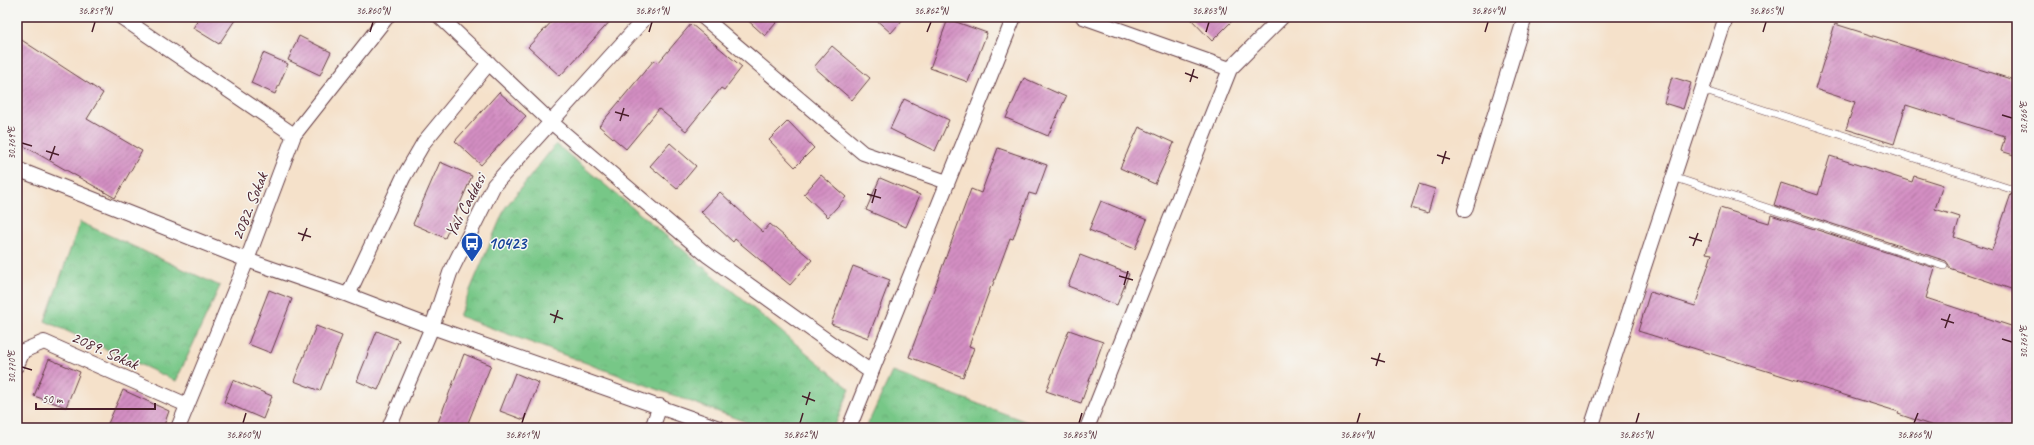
<svg xmlns="http://www.w3.org/2000/svg" width="2034" height="445" viewBox="0 0 2034 445" font-family="Caveat,sans-serif">
	<defs>
		<pattern id="park-crowns" width="20" height="18" patternUnits="userSpaceOnUse"><rect width="20" height="18" fill="#77c787"/><path d="M2 6a3 3 0 1 1 6 0M12 15a3 3 0 1 1 6 0" fill="none" stroke="#68aa75"/></pattern>
		<pattern id="building-hatch" width="6" height="6" patternUnits="userSpaceOnUse"><rect width="6" height="6" fill="#d38ec2"/><path d="M-1 1l2-2M0 6l6-6M5 7l2-2" fill="none" stroke="#ad739e"/></pattern>
	</defs>
	<rect width="100%" height="100%" fill="#f6f6f2"/>
	<filter id="ink" filterUnits="userSpaceOnUse"><feTurbulence type="fractalNoise" baseFrequency=".025" numOctaves="2"/><feDisplacementMap in="SourceGraphic" scale="8" xChannelSelector="R" yChannelSelector="G"/><feConvolveMatrix kernelMatrix="1 2 1 2 8 2 1 2 1" color-interpolation-filters="sRGB"/></filter>
	<filter id="wash" filterUnits="userSpaceOnUse"><feTurbulence type="fractalNoise" baseFrequency=".012" numOctaves="4" result="noise"/><feDisplacementMap in="SourceGraphic" scale="16" xChannelSelector="R" yChannelSelector="G"/><feGaussianBlur stdDeviation="0.9" result="paint"/><feColorMatrix in="noise" values="0 0 0 0 0 0 0 0 0 0 0 0 0 0 0 0 0 1.4 0 .05"/><feComposite in="paint" operator="in"/></filter>
	<g filter="url(#wash)">
		<rect width="100%" height="100%" fill="#f5e1ca"/>
		<path fill="url(#park-crowns)" stroke="#607359" d="M556,144L850,389L834,428H762L459,316L505,208Z
			M80,222L220,286L176,381L45,321Z
			M892,372H893L1043,428H866Z"/>
		<g id="blocks">
			<path fill="url(#building-hatch)" d="M200,17H237L219,44L193,28Z
				M556,17H614L560,76L528,47Z
				M744,17H781L765,36Z
				M873,17H905L891,33Z
				M1189,17H1236L1212,41Z
				M948,19L987,33L968,82L930,68Z
				M691,24L742,67L724,90L721,88L686,131L659,109L626,149L599,126L654,60L658,63Z
				M1835,24L2017,81V156L2001,151L2005,136L1906,105L1894,144L1846,129L1855,102L1815,89Z
				M299,36L331,52L320,75L288,60Z
				M17,37L103,93L87,119L142,151L115,198L17,142Z
				M832,46L870,78L852,100L814,67Z
				M263,53L288,64L275,94L251,83Z
				M1672,77L1691,83L1683,109L1664,103Z
				M1024,78L1066,97L1048,136L1006,118Z
				M499,92L526,116L481,165L455,141Z
				M904,99L949,120L935,151L890,129Z
				M788,121L814,148L795,167L769,140Z
				M1139,127L1174,143L1155,184L1120,168Z
				M670,143L696,166L677,189L650,166Z
				M998,148L1047,165L1036,195L1029,193L1013,239L1010,238L992,287L991,286L969,346L974,348L963,377L909,357L971,189L981,193Z
				M1830,156L1912,182L1914,176L1943,185L1935,209L1960,217L1954,237L1992,250L2011,194L2017,196V291L1949,268V265L1946,261L1774,205L1781,183L1818,195Z
				M440,162L472,176L445,238L413,224Z
				M821,175L846,197L828,217L804,194Z
				M880,178L920,195L906,227L866,210Z
				M1419,184L1435,189L1428,213L1411,208Z
				M720,192L763,232L770,224L812,260L790,285L735,239L733,242L701,212Z
				M1101,201L1147,220L1135,249L1089,230Z
				M1720,208L1769,223L1771,215L1935,268L1926,298L2017,328V428H1939L1898,414L1899,412L1638,331L1650,292L1695,306L1712,254L1706,253Z
				M1080,255L1129,274L1117,305L1068,286Z
				M853,266L890,280L868,338L831,324Z
				M269,290L292,299L271,353L248,344Z
				M316,326L342,336L320,391L294,381Z
				M1069,330L1103,342L1081,403L1046,391Z
				M377,331L399,340L378,390L357,381Z
				M464,354L491,365L466,428H436Z
				M49,359L80,372L66,407L34,396Z
				M515,373L539,383L524,420L500,411Z
				M233,380L272,396L263,419L224,402Z
				M123,390L169,411L163,428H106Z"/>
		</g>
	</g>
	<g filter="url(#ink)">
		<use href="#blocks" fill-opacity="0" stroke="#643c43" stroke-width="1"/>
		<g fill="none" stroke-linecap="round" stroke-linejoin="round">
			<g stroke="#643c43" stroke-width="8">
				<path id="service" d="M1702,90L2017,191
					M1673,177L1944,266"/>
			</g>
			<g stroke="#643c43" stroke-width="16">
				<path id="minor" d="M121,17L294,135
					M440,17L551,122L707,255L871,372
					M703,17L863,153L947,182
					M1083,17L1230,69
					M17,169L247,260L348,295L432,327L719,428
					M1465,210L1525,17
					M348,295L403,178L424,142L489,63
					M17,365L23,351L44,342L187,405
					M178,428L247,260L294,135L387,17
					M389,428L432,327L450,273L494,185L646,17
					M652,428L660,406
					M849,428L1014,17
					M1087,428L1230,69L1282,17
					M1591,428L1726,17"/>
			</g>
			<use href="#service" stroke="#fff" stroke-width="7"/>
			<use href="#minor" stroke="#fff" stroke-width="14"/>
		</g>
	</g>
	<path fill="none" stroke="#4a1f2b" stroke-width="1.5" d="M92,32L95,22M370,32L373,22M649,32L652,22M927,32L931,22M1206,32L1209,22M1485,32L1488,22M1763,32L1766,22M1185,73L1198,78M1190,82L1194,69M615,112L629,116M2002,115L2012,118M620,121L624,108M22,143L32,146M46,151L59,155M1437,155L1450,159M50,160L55,146M1442,164L1446,151M867,194L881,198M872,203L876,189M298,233L311,237M1689,237L1702,241M302,241L307,228M1693,246L1698,233M1119,276L1133,280M1124,285L1128,271M550,314L563,319M1941,319L1954,323M554,323L558,310M1945,328L1950,314M2002,339L2012,342M1371,358L1385,362M1376,366L1380,353M22,367L32,370M802,396L815,401M806,405L810,392M243,423L246,413M522,423L525,413M800,423L803,413M1079,423L1082,413M1357,423L1360,413M1636,423L1639,413M1914,423L1918,413"/>
	<defs>
		<g id="bus-pin" transform="scale(1.15)"><path d="M0 17L-7.5 6A9.5 9.5 0 1 1 7.5 6Z" fill="#1a4fb4" stroke="#f6f6f2"/><path d="M-5-6H5V4H4V6H2V4H-2V6H-4V4H-5ZM-3.5-4V0h7V-4ZM-3.5 1.2v1.5H-2V1.2ZM2 1.2v1.5H3.5V1.2Z" fill="#fff"/></g>
	</defs>
	<g fill-rule="evenodd">
		<use href="#bus-pin" x="472" y="243"/>
	</g>
	<g text-anchor="middle" stroke-width="3" stroke-linejoin="round" paint-order="stroke">
		<g font-size="17" fill="#4a1f2b" stroke="#f6f6f2">
			<text transform="translate(465 205) rotate(-62)" y="6">Yalı Caddesi</text>
			<text transform="translate(249 206) rotate(-68)" y="6">2082. Sokak</text>
			<text transform="translate(105 350) rotate(24)" y="6">2089. Sokak</text>
		</g>
		<g font-size="17" font-weight="bold" fill="#164399" stroke="#f6f6f2" text-anchor="start">
			<text x="488" y="249">10423</text>
		</g>
	</g>
	<rect width="2034" height="445" fill="none" stroke="#f6f6f2" stroke-width="44"/>
	<path d="M36 403v6h119v-6" fill="none" stroke="#4a1f2b" stroke-width="2"/>
	<text x="42" y="403" font-size="12" fill="#4a1f2b" stroke="#f6f6f2" stroke-width="3" paint-order="stroke">50 m</text>
	<rect x="22" y="22" width="1990" height="401" fill="none" stroke="#4a1f2b" stroke-width="1.5"/>
	<g font-size="10" text-anchor="middle" fill="#4a1f2b">
		<text x="95" y="14">36.859°N</text>
		<text x="373" y="14">36.860°N</text>
		<text x="652" y="14">36.861°N</text>
		<text x="931" y="14">36.862°N</text>
		<text x="1209" y="14">36.863°N</text>
		<text x="1488" y="14">36.864°N</text>
		<text x="1766" y="14">36.865°N</text>
		<text transform="translate(2023 118) rotate(-90)" y="4">30.766°E</text>
		<text transform="translate(11 143) rotate(-90)" y="4">30.769°E</text>
		<text transform="translate(2023 342) rotate(-90)" y="4">30.767°E</text>
		<text transform="translate(11 367) rotate(-90)" y="4">30.770°E</text>
		<text x="243" y="438">36.860°N</text>
		<text x="522" y="438">36.861°N</text>
		<text x="800" y="438">36.862°N</text>
		<text x="1079" y="438">36.863°N</text>
		<text x="1357" y="438">36.864°N</text>
		<text x="1636" y="438">36.865°N</text>
		<text x="1914" y="438">36.866°N</text>
	</g>
</svg>
